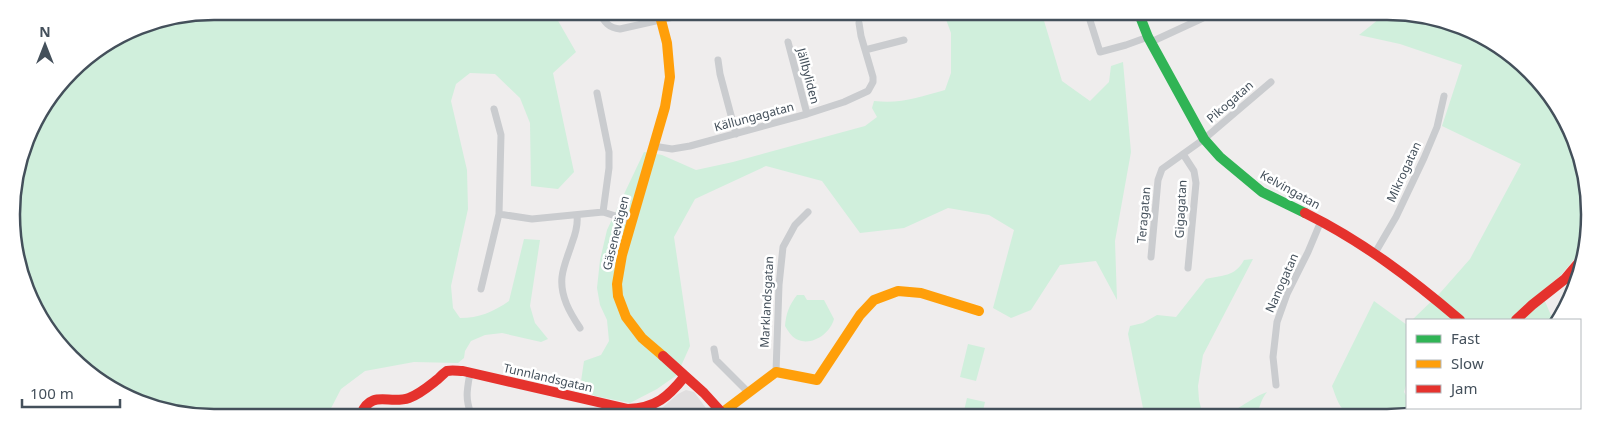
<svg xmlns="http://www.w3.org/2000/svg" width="1601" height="429" viewBox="0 0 1601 429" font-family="'Noto Sans',sans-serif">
	<rect width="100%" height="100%" fill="#efeded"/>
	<path fill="#e0dedf" d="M686,390L694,392L711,415H654L678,394Z"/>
	<path fill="#d0efdc" d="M215,11L553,12L576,52L553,73L574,172L558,189L531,186L530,123L520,98L495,74L470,73L456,84L451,101L467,170L468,209L451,286L453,308L460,318C479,318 493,312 509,301L524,239L540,240L530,306L535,323L548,339L541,342L502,333L485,335L471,341L465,351L464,358L458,363L414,362L365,371L341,389L328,414H175L102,384L53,338L18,267L12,201L32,125L80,62L137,27Z
		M944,14H1042L1062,81L1090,101L1109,82L1111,66L1123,62L1131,152L1115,241L1117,300L1096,261L1060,265L1031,310L1011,318L993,308L1014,230L989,215L948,208L904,228L860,233L822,181L766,166L695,199L674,237L690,346L677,375L657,389L630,403L595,396L580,388L584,361L601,355L609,341L607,320L600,305L597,288L600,260L607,230L644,152L662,155L696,170L733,162L865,126L877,117L872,108L874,101C902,104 919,97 945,90L951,73V33Z
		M1384,15H1426L1499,45L1555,101L1586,175V212L1583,213L1586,216V245L1561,275L1541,292L1553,320H1412L1440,293L1470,259L1521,164L1442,126L1462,65L1400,44L1359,35Z
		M1253,259L1203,355L1198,386L1199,400L1201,408C1234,422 1240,402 1267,392C1261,399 1260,407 1256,416H1144V413L1128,334L1130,326L1143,323L1157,315L1176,317L1206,279C1222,275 1235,277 1244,260Z
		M797,295H804L807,300H824L834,319C830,334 811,347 796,339C791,336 788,331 785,326C786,314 789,305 797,295Z
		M1374,301L1407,325V382L1404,392L1407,397V408H1413L1404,416H1350C1338,407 1337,399 1332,386Z
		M968,344L985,348L976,381L960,377Z
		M967,398L985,402L982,415H963Z"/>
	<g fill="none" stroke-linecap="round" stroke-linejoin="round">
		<path stroke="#cacccf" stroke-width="7" d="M599,12C604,22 609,28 620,29L691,13
			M1088,14L1100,52L1126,45L1148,37
			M788,42L807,114
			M1151,42L1203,18L1215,14
			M865,50L904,40
			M718,60L720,74L736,134
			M597,93L609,152V168L603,212
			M494,109L501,135L499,214L532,219L603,212L631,221
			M653,146L672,149L690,146L807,114L844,102L868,91L873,82V77L861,36L859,23
			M1183,154L1194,171L1196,183L1188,268
			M577,216C578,224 575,235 572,243C569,253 563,266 562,277C560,296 570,313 580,328
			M1375,253L1396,217L1424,158L1437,127L1444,96
			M1151,257L1158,180L1162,169L1204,139L1271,82
			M481,289L499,214
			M714,349L716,360L748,392
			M776,372L779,285L783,247L795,225L808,212
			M470,373C467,390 465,398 471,414
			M1276,385L1273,357L1277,322L1287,294L1308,252L1321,221"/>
		<path stroke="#30b455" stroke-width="10" d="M1139,14L1148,37L1204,139L1220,157L1262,192L1305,213"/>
		<path stroke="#ff9f0a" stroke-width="10" d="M661,20L667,43L670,77L665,107L622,255L617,284L618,296L626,317L642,338L663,356
			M723,412L776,372L817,380L860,315L874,300L898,291L921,293L979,311"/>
		<path stroke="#e5322d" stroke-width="10" d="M1305,213C1362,241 1412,279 1460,320
			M1516,320L1532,305L1565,279L1586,254
			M663,356L704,393L724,415
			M361,414C372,389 389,405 409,398C420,394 429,386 438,379C441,376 444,373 447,371C452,370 458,371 463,371L628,409C656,408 668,397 685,376"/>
	</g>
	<g text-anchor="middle" stroke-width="5" stroke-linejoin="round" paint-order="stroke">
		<g font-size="12" fill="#44505b" stroke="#fff">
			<text transform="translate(808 76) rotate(75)" y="4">Jällbyliden</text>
			<text transform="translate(1230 102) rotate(-41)" y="4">Pikogatan</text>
			<text transform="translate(754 117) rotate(-15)" y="4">Källungagatan</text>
			<text transform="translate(1404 172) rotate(-65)" y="4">Mikrogatan</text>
			<text transform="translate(1290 190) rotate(29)" y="4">Kelvingatan</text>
			<text transform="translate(1181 209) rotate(-87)" y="4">Gigagatan</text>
			<text transform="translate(1144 215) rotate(-85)" y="4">Teragatan</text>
			<text transform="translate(616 233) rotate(-76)" y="4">Gäsenevägen</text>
			<text transform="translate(1282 283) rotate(-66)" y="4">Nanogatan</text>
			<text transform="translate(767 302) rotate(-87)" y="4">Marklandsgatan</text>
			<text transform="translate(548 378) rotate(13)" y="4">Tunnlandsgatan</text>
		</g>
	</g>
	<path d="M0 0H1601V429H0ZM214 20H1387A194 194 0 0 1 1581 214V215A194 194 0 0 1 1387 409H214A194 194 0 0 1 20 215V214A194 194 0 0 1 214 20Z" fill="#fff" fill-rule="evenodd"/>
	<path fill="none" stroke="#44505b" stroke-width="2.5" d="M214 20H1387A194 194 0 0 1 1581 214V215A194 194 0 0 1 1387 409H214A194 194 0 0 1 20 215V214A194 194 0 0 1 214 20Z"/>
	<rect x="1406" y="319" width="175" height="90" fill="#ffffff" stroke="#b4b9bd"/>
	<rect x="1416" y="335" width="25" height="8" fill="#30b455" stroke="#b4b9bd"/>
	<text x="1451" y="344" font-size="15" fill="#44505b">Fast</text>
	<rect x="1416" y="360" width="25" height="8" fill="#ff9f0a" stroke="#b4b9bd"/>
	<text x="1451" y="369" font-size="15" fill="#44505b">Slow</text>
	<rect x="1416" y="385" width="25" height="8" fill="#e5322d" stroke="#b4b9bd"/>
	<text x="1451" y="394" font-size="15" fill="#44505b">Jam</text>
	<g transform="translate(45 45)" stroke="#ffffff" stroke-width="4" paint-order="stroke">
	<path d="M0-4L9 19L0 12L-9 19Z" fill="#44505b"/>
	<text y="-8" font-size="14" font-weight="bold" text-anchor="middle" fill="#44505b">N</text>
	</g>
	<path d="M22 399v8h98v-8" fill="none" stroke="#44505b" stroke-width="2.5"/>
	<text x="30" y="399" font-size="15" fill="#44505b" stroke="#ffffff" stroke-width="4" paint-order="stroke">100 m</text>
</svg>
